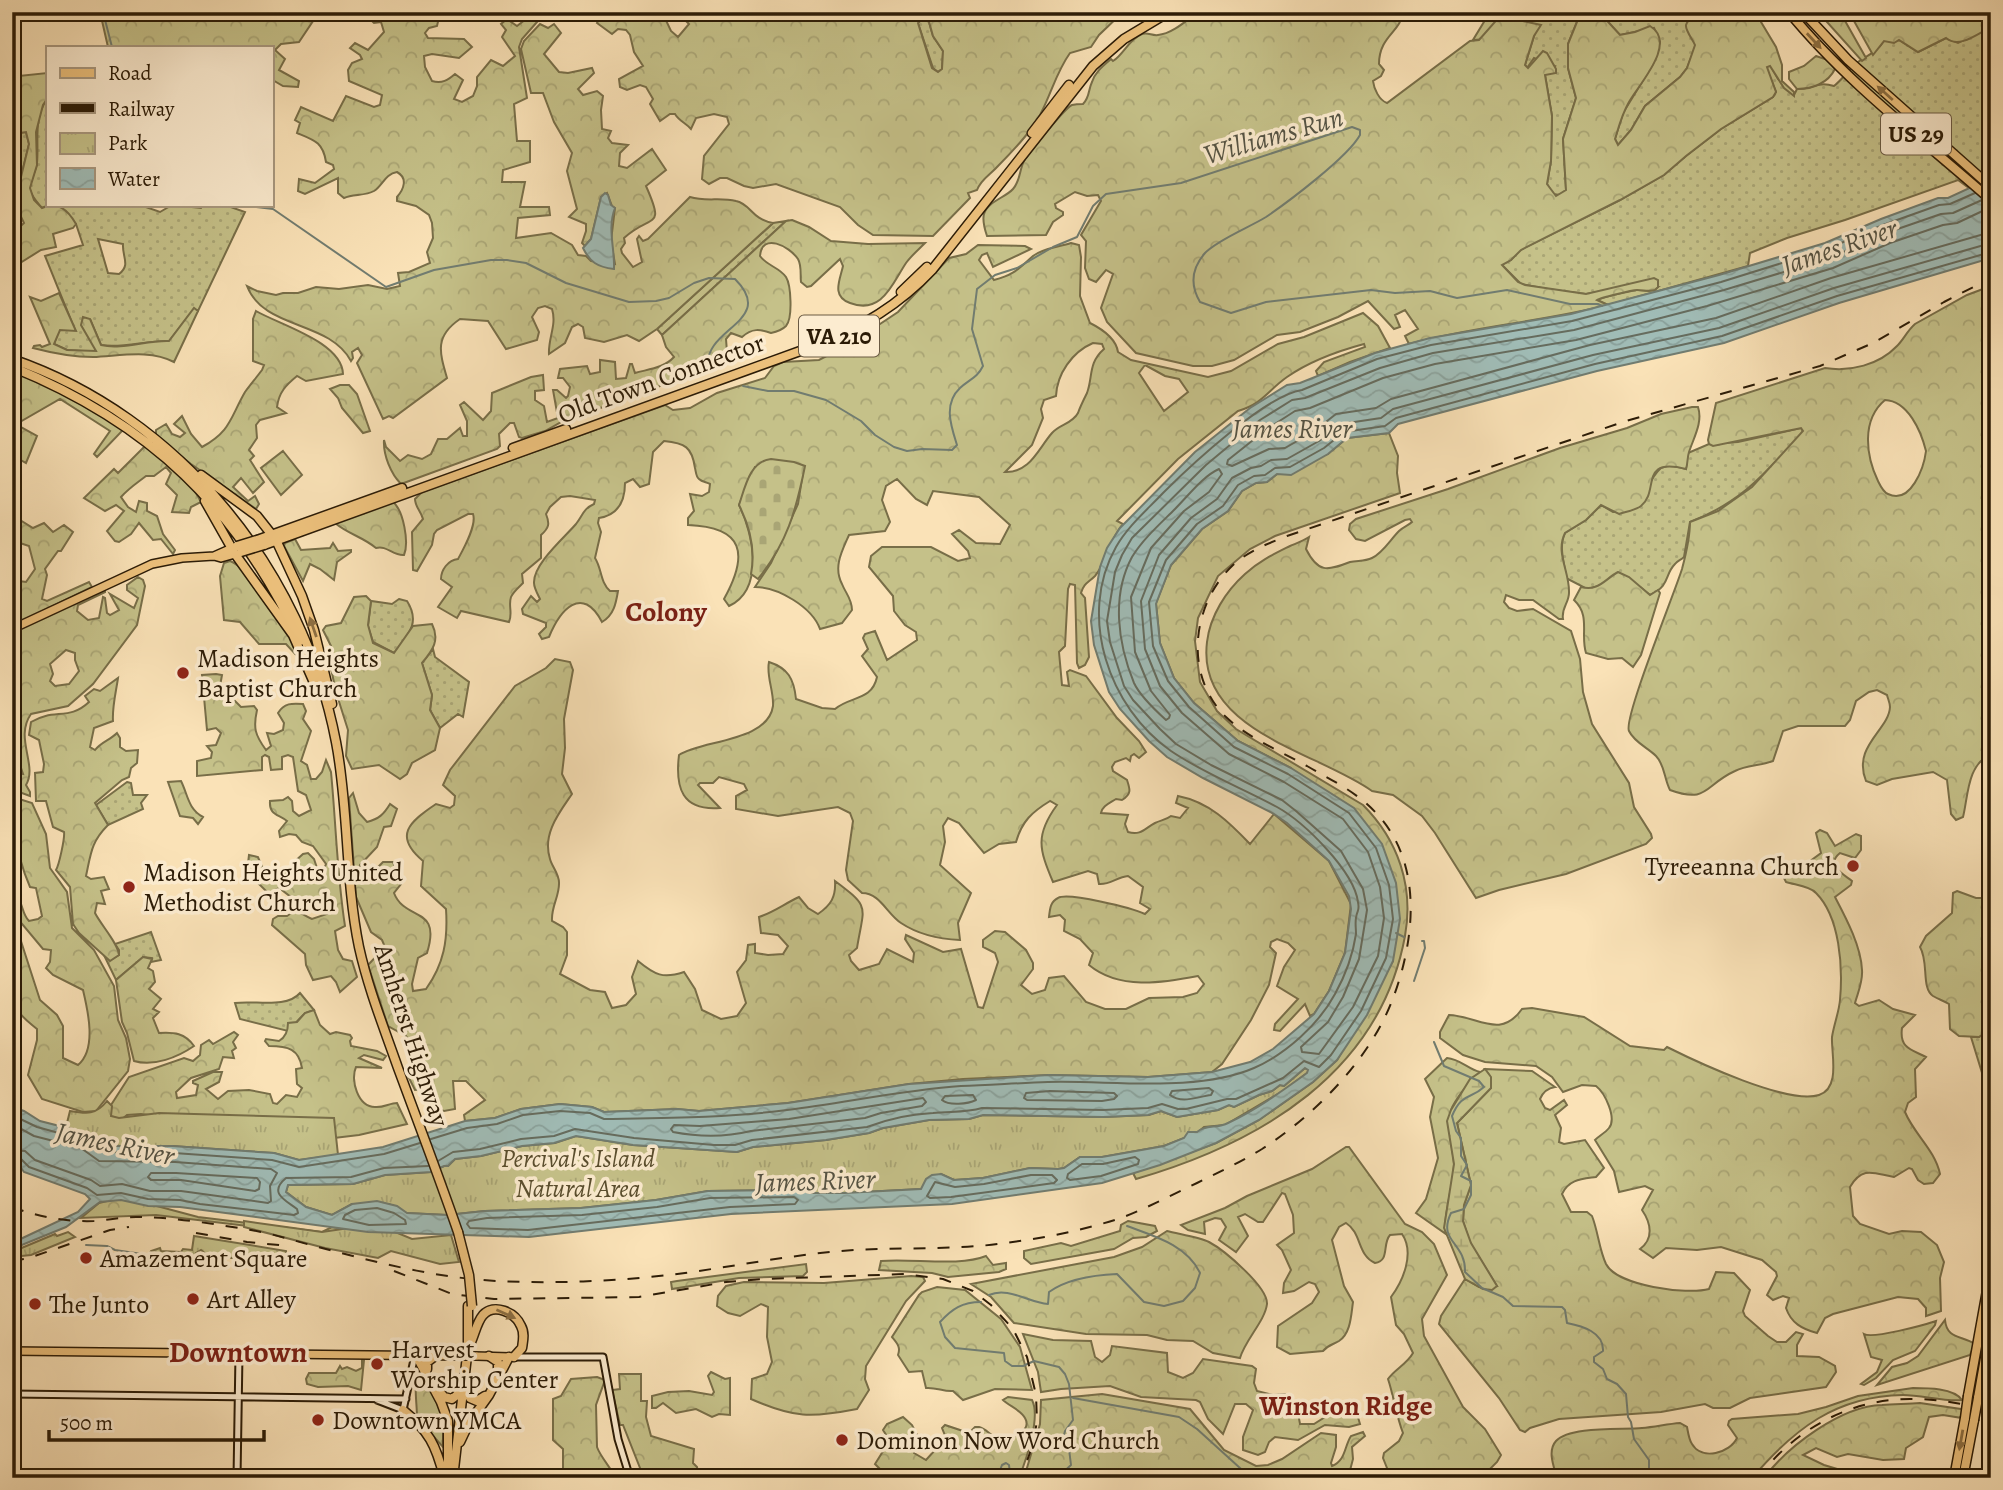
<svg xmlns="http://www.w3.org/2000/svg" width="2003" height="1490" viewBox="0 0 2003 1490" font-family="Alegreya,serif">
	<defs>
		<pattern id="grass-dots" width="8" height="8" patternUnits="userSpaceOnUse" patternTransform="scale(1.75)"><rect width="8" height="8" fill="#c5c189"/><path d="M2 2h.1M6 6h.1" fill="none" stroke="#a9a575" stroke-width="1.8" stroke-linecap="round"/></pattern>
		<pattern id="forest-crowns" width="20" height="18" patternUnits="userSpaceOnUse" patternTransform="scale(1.75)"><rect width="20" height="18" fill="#c5c189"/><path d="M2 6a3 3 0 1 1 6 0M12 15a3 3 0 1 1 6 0" fill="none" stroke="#a9a575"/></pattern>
		<pattern id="wetland-marsh" width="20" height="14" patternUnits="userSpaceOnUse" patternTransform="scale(1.75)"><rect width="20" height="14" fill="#c5c189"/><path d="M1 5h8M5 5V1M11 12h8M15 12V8" fill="none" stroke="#a9a575"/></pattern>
		<pattern id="cemetery-stones" width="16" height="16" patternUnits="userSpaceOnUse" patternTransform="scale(1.75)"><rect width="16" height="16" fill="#c5c189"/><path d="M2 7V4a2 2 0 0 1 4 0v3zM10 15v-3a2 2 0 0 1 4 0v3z" fill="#a9a575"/></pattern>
		<pattern id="park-tufts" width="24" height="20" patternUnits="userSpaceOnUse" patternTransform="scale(1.75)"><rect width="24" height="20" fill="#c5c189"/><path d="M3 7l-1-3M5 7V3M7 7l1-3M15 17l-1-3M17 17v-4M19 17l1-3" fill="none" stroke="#a9a575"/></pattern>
		<pattern id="water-waves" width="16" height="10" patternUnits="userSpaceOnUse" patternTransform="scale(1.75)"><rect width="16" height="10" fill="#a0bcb6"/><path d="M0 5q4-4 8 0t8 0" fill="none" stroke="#8aa19b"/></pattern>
	</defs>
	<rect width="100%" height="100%" fill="#fae2b7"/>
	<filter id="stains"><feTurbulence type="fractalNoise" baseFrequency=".00286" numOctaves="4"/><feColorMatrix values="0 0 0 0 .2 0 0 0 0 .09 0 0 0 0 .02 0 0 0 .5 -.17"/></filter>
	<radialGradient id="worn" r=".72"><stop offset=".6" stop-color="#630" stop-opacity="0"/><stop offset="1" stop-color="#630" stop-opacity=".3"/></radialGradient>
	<path fill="url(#grass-dots)" stroke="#786e48" stroke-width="2" fill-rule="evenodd" d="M1490,12H1581L1568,44V68L1576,98L1563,139L1566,190L1560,195L1553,194L1547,184L1551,161L1552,116L1545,75L1555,66L1534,58L1527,68L1525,65L1534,36L1473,40Z
		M1599,12H1706L1691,19L1693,38L1696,45L1687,68L1680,77L1645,106L1631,130L1618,145L1615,139L1623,113L1653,64L1660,42L1654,28L1620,35Z
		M923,18L929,22L933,36L943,51L942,69L938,72L933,68L918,23Z
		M1991,27V163L1986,165L1991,169V178L1969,188L1958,180L1845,220L1787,238L1750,253L1748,266L1608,305L1597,300C1600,298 1630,291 1636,290C1646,289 1649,294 1658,287L1619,288L1586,294L1547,289L1521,284L1502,265L1511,260L1520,250L1620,200L1664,175L1686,156L1721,129L1773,97L1776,92L1766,67L1770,65L1778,79L1794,95L1797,89C1813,89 1817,81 1834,86C1843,79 1849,69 1858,62C1869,54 1876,53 1884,41L1899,40L1918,52L1946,38L1958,43Z
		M47,99L49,205L42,208C37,202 32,197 30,190C29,181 36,172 37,163C39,141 33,119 47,99Z
		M26,132L29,144L20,181L16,180L12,173V134Z
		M57,205H140L160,212L172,205L201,208L203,205H225L245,212L198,311L194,309L169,341C147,340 122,349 101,345L90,319L96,352L67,350L54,344L59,330H75L45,256L83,245L76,224ZM98,239L123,244C122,257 131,265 119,274L108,273Z
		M786,221L662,335L657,329L773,223Z
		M1801,428L1803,431L1801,435C1764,474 1742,502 1690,522L1684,557C1681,560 1677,561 1675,564C1664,575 1671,585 1650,595L1640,587L1610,578L1605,584L1587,589L1566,578C1565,563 1558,548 1565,533L1586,520L1601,505L1613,512C1653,511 1640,486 1661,468L1670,465L1686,469L1688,453L1709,444L1738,442Z
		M399,599L407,601C421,623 408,635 394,653L373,642L368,626L371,601L392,604Z
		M433,649L435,657L469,682L463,717L458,714L440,728L430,710L432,695L422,663Z
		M127,782L131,783L133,795H147L141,803L143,809L108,825L96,805Z
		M151,932L161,960L151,962L152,958L143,957L116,980L103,953L110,960L119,955V950L115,944Z
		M300,993L314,1010L305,1013L288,1031L240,1019L235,1003C255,1000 286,1009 300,993Z
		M1991,1028V1076H1983L1971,1037H1979Z"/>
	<path fill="url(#forest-crowns)" stroke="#786e48" stroke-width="2" fill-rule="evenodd" d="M100,12H316L315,18L299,42L281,44L275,50L285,59L279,70L299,81L298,87L283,86L271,79V47H108Z
		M379,12H445L440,13L437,26L429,28L425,33L428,38L464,39L472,47L459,58L432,54L424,56L425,67L432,81C442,84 448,80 455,74L463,80L454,99L462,102L473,96L477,86V77L491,60L503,66L515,56L502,37L506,30L501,24L507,19L517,26L530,16L537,22L522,39L519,47L527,98L514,104L517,141H530V162L503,170L502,182H525L520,207H549L550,215L518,218L516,238L551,233L572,245L578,255L586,256L591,261L615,264L611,241L615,208L612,206L607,193L601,197L591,239L585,246L582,243L586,231V224L569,217L577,209L567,171L572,153L554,122L543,93H531L521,49L524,41L540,24L548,28L554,24L561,33L544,54L559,72L568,73L592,68L594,73L578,89L583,95L597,91L603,96L601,110L602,129L611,131L608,138L612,143L628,145L620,153L619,166L627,168L652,149L666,170L646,186C666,231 651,213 624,238L625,243L621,249L622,253L633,267L642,262L637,239L639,236L643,241L648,239L690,197C706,202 720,197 736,201C751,204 751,219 773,223L657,329L639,341L627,335L604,342L585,338L583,327L578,324L572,327L565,343L549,354C548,338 557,325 552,309L545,306L538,308L532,317L539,332L537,340L506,349L488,321L460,319C435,336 439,351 447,378L393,418L389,416L383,419L357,363L362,355L358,348L352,352L353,358L351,361C329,320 264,330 247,286L257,291L276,295L283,293H298L316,287L339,289L368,285L387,289L400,286L398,273L409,272L430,263L427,252L433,238L432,223L429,215L416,206L397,201V197C404,189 408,178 397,172C385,174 383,185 374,191C365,196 353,194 344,198L338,193V178L305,194L298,191L299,179L315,183L334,169L333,165L326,162C323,142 314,140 297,133L300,123L295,120L301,107L333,121L346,96L374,107L380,105L382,95L349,81L348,70L352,63L362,59L360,55L350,48L355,43L368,50L384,32L381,22L374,23L370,19Z
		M603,12H662L671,31L678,37L689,24L677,12H1123L1099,35L1091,47L1070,53C1057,71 1052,91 1042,111C1034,129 1012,152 998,166C990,175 981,179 977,190L968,193L970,198L933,236L873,235L858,225L840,207L776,184L753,188L744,186L727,178H720L709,184L702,179L704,156L729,124L727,117L714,114L696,118L691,129C686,123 679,121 675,114H670L660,121L650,104L653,99L646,87L640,85L627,90L620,87L619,79L643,66L634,52L630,35L626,30L618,29L612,34L597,23ZM923,18L929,22L933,36L943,51L942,69L938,72L932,68L918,23Z
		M1198,12H1402C1403,31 1379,35 1379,64L1384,70L1381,76L1373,81C1374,89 1379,100 1387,103L1470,41L1479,40L1500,16L1541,25L1534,36L1525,65L1528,68L1543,51L1547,53L1556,69V73L1545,75L1552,116L1551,161L1547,184L1556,196L1566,190L1563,139L1576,98L1568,68V44L1581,12H1599L1620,35L1635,32L1650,26C1678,43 1639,84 1629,102C1622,114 1619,126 1615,139L1618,145L1631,130L1645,106L1680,77L1687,68L1695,45C1693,40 1685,30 1686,25C1690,8 1742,12 1755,12L1776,47L1782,65V81L1794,92V96L1784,88L1770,66L1767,67L1776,92L1773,97L1721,129L1686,156L1664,175L1620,200L1521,250L1511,260L1502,265L1518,282L1525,285L1586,294L1654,278L1658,280V287L1655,290C1648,292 1644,290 1637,290C1632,290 1600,298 1597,300L1608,305C1542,322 1474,326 1409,344L1405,336L1418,329L1405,310L1395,315L1400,327L1394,329L1368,301L1338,317L1300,332L1277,335L1234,360L1212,366H1193L1136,353L1107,322L1101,308L1113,274L1106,270L1096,282L1089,279L1085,268L1086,241L1081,235L1101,201L1098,195L1087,196L1075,192L1055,204L1056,208L1063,212V215L1053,222L1046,235L987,236C985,230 982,221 984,214C988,201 1005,198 1013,189C1021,180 1019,169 1025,159C1031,150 1065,108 1072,105C1076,104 1080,104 1083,104C1090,97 1088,90 1092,82C1095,72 1103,66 1111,59L1113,61C1124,54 1129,39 1142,34C1148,32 1152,36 1158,35C1172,34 1187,20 1198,12Z
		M1818,12H1840L1866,58L1862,61Z
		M1849,12H1991V27C1977,34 1959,49 1946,38L1918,52L1899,40L1894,43L1884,41L1873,55Z
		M1816,56L1828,60L1835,69C1828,83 1813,89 1797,89L1789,79V72L1804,66Z
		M12,70L19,76L47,73V99L43,105L36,132L37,165L30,188L34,200L42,208C58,201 68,210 76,224L73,228L53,234L56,247L41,250L20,263L12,242V234L24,223L12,198V173L16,180L20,181L29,144L26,132L12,134Z
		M792,220L809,227L831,241L868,244L925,243C918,250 911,256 906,263C892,284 882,315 850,303C831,296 840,280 843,266L840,259L811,286L807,287L801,282C800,275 802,266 798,259C789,246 762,232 760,256C767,266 779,267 786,277C791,285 793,318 786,326C783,329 776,332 771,333C760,329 752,328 742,337L731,333L726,339L727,352L722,358L702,369L694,368L658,387L647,388L610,406L579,412L545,431L522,438L519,437L514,423H510L499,434L500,446L497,449L401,484C391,474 383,455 384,440L386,447L400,461L408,455L422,459L431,454L438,439H447L460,428L463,436H467V421L460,405L464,402L483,420L491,411L492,393L531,377L543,375L544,390L535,391V400L544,406L547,422L558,418L553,390H557L566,398L568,396L570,387L563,378H558L560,369L587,366L590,374L600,372V360L615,362L616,379L626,378L630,364H632L635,373C649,369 664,368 674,357L666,347L662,335L786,221Z
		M1071,243L1079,245L1081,257L1080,296L1090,323C1102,329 1116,339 1118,352L1131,360L1208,377L1231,371L1278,344L1304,337L1363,313L1378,326L1390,348L1350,362L1318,376L1316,371L1324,362L1365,347L1364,344C1338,351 1310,361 1287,377C1267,391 1264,403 1238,411L1178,459L1117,521L1123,524C1109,540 1107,562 1095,576C1088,583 1084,583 1081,593L1085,598L1089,657L1085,665L1079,668L1077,663L1075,585L1070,584L1068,589L1065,646L1059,652L1062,685L1069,686L1067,672L1070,670L1086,676L1117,718L1139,741L1146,752L1139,758L1134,754L1131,756L1130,761L1126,758L1115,762L1112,767L1113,771L1127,780C1130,789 1132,794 1122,800L1116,799C1110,803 1102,806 1101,813L1128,815L1125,824L1128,832C1141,836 1145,828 1155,823C1161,820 1166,820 1171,816L1180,818L1188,808L1176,803L1178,796C1209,802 1229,822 1250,844L1274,814L1329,861L1351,904L1345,953L1329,991L1314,1014L1310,1016L1305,1004L1280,1031L1274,1030L1275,1024L1298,999L1277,986L1284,967L1295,950L1288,943L1277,939L1271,942L1270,947L1276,953L1269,985L1251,1020L1222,1064L1212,1072L1148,1077L1049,1075L963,1079L909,1084L788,1103L699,1111L677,1109L604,1112L592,1107L560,1104L521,1109L495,1118L465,1121L464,1115L485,1100L466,1081H453L455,1109L444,1111L428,1106L424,1089L415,1090L406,1072L415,1049L406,1036L388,1026L368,965L385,947L382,940L371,932L356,897L349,798L353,793L359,813L367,822C379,819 384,814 390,804L397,809L391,826L384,827L377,847L360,865L359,875L375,870L383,862H393L401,884L394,893C405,922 442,905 427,953L418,958L412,984L413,991L426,989C444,964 448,940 446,909L421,886L423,861C393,836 409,822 436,804L450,808L454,805L455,796L443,785L450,770L515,686L546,668L555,659L570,662L573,670L564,719L565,748L562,774L572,794C559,813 542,834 550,859C552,867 560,875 559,884C559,897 551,907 552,921L563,927L567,932V955L560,974L590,990L605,992L612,1008L626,1005L636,994L632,977L638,961C655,975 663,979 684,972L695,989L702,1010L721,1019L737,1016L746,1003L737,972L746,960L748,945L755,944V953L768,955L783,954L788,946L778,935L761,933L759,917C774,912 784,904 799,897L808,908L818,914C831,905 836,897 835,881C871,908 864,905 857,948L849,955L851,961L859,970L879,964L887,949L913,962L914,953L905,939L906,935L943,952L961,949L978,1007L983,1008L998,962L995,953L983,947V940L995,931L1005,932L1026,950L1033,963V969L1021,985L1032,994L1045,990L1049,978L1064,976L1086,1002L1105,1009H1126L1149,998L1183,997L1197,993L1204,984L1198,976C1162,983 1119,990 1089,965L1093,953L1080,939L1064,931L1065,920L1060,915L1049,917C1050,909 1050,902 1058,898C1068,892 1132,908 1145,914L1150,909L1140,903L1143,887L1128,876C1117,877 1110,885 1099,884L1097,874L1088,871L1053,882C1039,849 1035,835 1057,805L1050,801C1032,812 1022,821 1016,842L999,844L984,853L959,823L948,818L943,826L945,842L940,865L971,893L958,923L960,940C938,939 919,935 901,923C887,914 880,893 862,893L848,880L846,870L853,821L850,813L838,807L778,816L736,809V796L747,790L744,784L719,777L713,783H700L698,785L720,808C682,811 675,788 679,755C701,740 768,742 773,706C774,691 766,676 769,662C788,668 794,679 796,699L822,708L835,709C850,696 872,701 877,677L862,656L868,649L863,638L865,634L875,631L887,660L917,640L916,632L905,625L894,611L893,596L869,567L871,556L882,547H931L958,561L970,558L968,551L952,534L959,530L976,543L1000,544L1010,525L979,497L933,491L927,505L916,499L897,479L886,486L882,500L890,522L885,531L849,535C842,551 833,567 842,584C846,594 852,599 852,610L842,623L820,629C812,607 778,587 755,587L771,563L798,504L804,466L755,467L739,505C753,533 765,589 729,606L724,599C749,554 744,527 688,525V518L694,511L690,494L702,496L709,492L710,484C706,482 702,482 699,479C696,477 696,472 695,468C692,447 685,443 664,441L653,452L649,484L640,487L633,479L625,483C625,501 618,515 599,518L598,523L601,532L595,558C602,569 600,582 610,591H618C616,603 614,615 602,622C582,584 560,610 549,637L542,639L539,634L546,627V623L523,614L522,609L531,596L537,602L540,599C538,595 534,588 534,583C533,564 565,537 576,524C583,515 583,509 594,504L595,500L570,496L561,497L550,507L546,514C550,524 549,528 541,535V558L522,574L523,583C519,587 513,592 511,597C508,606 513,613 509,622L461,611L457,618L438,607L452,587L441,579C441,570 448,560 458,559C464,548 477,525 473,514H468L437,530L434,534L432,545L417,571L413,570L412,532L423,519C421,511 415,507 415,499L422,492L665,405L673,410L690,408L717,393L765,378L774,366L783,362L819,360L850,344L898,312L949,258L966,254L978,245L1025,246L1031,249L993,267L987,253L982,255L979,260L994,280C1014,275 1018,269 1033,256C1043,248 1059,247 1071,243ZM1093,343L1102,344L1104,349C1088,363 1093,377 1087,393C1084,399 1080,407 1078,413C1072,424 1060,424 1052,433C1038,449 1030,473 1005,472L1032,445L1043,418L1041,409L1044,400L1056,396C1057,374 1072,352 1093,343ZM1145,365L1165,376L1179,379L1188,392L1164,411L1139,373Z
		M1991,286V369L1985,381L1991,389V512L1985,519L1983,527L1991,617V755C1967,763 1968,798 1963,817L1956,820L1951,814L1947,780L1933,772L1892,779L1877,785L1866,781C1852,746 1889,730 1890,707C1890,703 1888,699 1887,695L1877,690L1869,692L1856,701L1850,720L1845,726H1798L1783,731L1773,761C1760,766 1747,765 1735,771C1704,785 1708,804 1670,790C1664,779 1665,765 1656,756C1648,748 1634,742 1629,731C1623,719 1675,592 1682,569C1686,554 1690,537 1690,522L1718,511L1752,487L1803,431L1801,428L1713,446L1709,444L1708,440L1716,403L1825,368C1850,372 1879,365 1897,346C1904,339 1907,331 1915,324L1967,295ZM1885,400C1908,401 1921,431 1926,451C1924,467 1911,505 1888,494C1883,492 1880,485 1878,481C1866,456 1861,420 1885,400Z
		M59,293L76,331L60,330L54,344L67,350L96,351L81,325L83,317L90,319L101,345C122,350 147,340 169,341L194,308L198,311L174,362C150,349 120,356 93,357C72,357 52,353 33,348L34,346L40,345L42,347L50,344L30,297L41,301Z
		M256,311C280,325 342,342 343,374L306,381L297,376C286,385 279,392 277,407L286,413L260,420L256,425L257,438L249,450L254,456L250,460L264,482L253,493L241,478L233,487L248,501L255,496L259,504L256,509L191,464L156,436V430L166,424L172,434L180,437L185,433L174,424L182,416L191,434L202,447C231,431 230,418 245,392C250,385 256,378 262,370L264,365L253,361V319Z
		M12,370L87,404L123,430L97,457L94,454L110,431L60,399L20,422L21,427L37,436L26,463L12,455Z
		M340,385H349L357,394L370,431L363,433L342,408L338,398L330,389Z
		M1692,407H1698C1703,422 1694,437 1689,452C1687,458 1688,463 1686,469C1638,457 1660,491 1641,506C1636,510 1625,512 1619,514L1601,505L1586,520L1565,533C1555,553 1570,572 1569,593C1569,603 1561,608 1563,619H1559L1533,600H1519L1506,595L1504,602L1509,608L1517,611L1533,609L1571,631L1580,659L1583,692L1592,724L1629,783L1634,807L1651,834L1652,838L1646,844L1566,874L1499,890L1476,898L1435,833L1422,816L1393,795L1372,791C1318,752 1196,731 1207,642C1210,616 1226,591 1245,574C1259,561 1274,554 1290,546C1297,543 1303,541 1309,537L1306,549C1318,573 1327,571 1350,562C1357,560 1364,562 1372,558C1383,553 1390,540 1399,531C1403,527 1409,525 1412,522L1410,519L1405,520L1365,541L1356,539L1349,530L1350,524L1356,519L1448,489L1560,448L1627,428L1661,414Z
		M1389,433L1398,456L1397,473L1400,493L1275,536L1250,549L1218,576L1198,618L1195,641L1200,682L1217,711L1236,729L1363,805C1398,840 1414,886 1405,936C1380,1073 1260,1143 1136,1179L1133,1173L1216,1143L1259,1120L1313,1082L1337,1060L1393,961L1291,768L1238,741L1194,703L1174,678L1160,643L1156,603L1171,565L1202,529L1228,511L1242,491L1256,483L1267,482L1277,474L1328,454L1347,438Z
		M146,445C166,458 190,480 201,502L191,507L189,513L172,512L177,495L166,484L171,473L166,467L154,476H146C137,483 129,488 121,497L128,507L136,512L139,501L147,503V511L157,516L163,534L175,550L173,554L161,539L153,540L139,523L131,534L119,542L115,541L107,531L124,511L116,505L105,511L84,498L114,469L118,473Z
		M283,451L302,475L281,495L261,468Z
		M392,501C404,510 409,543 404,555C393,556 387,545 376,548C363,537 348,534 335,523Z
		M12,515L33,528L44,523L53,532L64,525L73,532L61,551H58L45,569L47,575L42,599L47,601L89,582L92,587L12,626V572L19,581L26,582L35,569L29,546L20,543L12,557Z
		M295,539L301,550L330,548L333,543L338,551L351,550V552L337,562L334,580L320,569L310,564L303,581L284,546L285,543Z
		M230,561C252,569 287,631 299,653L298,657L286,644H259L240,622L224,620L220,576L224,563Z
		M1618,572L1629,577L1650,595L1658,590L1660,593L1641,655L1633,667L1622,658L1608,659L1586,653C1580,634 1591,616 1574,600L1581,587C1598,592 1605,579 1618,572Z
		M138,577L143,580L145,586L137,625L93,684L68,706L31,714C14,738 38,765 26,785L30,792V796L22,793L17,794L16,798L32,803L46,834L50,868L67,892L72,928L94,950L114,986L118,1020L126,1038L130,1059L128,1071L96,1111L83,1112L42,1099L28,1075L37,1040V1029C30,1023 21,1017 17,1009C9,990 12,945 12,923L18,932L40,1000L57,1015L63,1026V1058L78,1065C97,1049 88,1011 83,990L53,975L46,968L50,962L51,950L43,949L12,912V890L14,898L19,899C23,907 23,915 29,921L38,919L42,916L36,888L30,887C13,848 12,814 12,772L23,774L18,759L12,757L14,738L12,732V632L105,588V592L78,605L77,611L88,620L99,618L103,597L105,598L107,613L110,615L119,610L110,594L134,608L138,598L127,590V585ZM66,650L75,653V660L79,671L69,684L55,686L50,681L53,674L50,664Z
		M366,596L371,601L368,625L373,643L394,653L413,626L432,624C440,640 433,650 422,663L432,695L430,710L440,728L435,750L412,763L407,774L400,779L379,765L352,769L346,756L348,730L336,692L329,659L331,646L323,630L326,626L341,623L354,597Z
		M216,674L222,675L220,686L241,707L254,706L257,710C253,728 255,735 266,750L271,746L267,733L274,734L283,730L284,723L278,713C284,703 292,703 303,704L306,711L303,719L311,731L301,761L307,765L311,779H316L322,772L326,760L331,772C336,824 337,875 345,926L335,931L338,950L343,959L352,961L357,977L340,992L336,982L331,976L313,980L306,965L305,954L272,925L273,919L278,916H287C298,907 300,914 312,919L330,913L335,907L332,899L324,898L319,905L312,908L306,902L295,900L279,888L270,893L267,892L247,872L249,855L258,857L265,874L270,878L273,869L290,871L293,863L303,854L308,853L314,859L318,871L324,869L326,864L313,846L302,842L296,835L289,834L280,837L279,831L287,821C278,814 269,815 270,801L283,800L288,797L292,801L293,811L299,816L311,810L306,795L298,791L293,757L288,755L282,757V769L271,770L269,757L265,755L262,757V770L197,776V761L211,758L212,752L207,746L216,745L221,733L216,728L207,730L202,675Z
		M118,678C116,692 112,707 113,721L94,728L90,747L95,750C101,742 110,740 117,733L120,738V747L126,751L138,750L137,763L131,768L129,777L122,780L95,803L108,825C91,842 91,853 86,876L91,879L104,877L109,889L101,891L105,904L97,903L95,913C101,925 118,943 119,955L110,961L79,933L73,924L70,887L56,870C59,865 65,838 64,832L53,827L46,801H36L35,773L43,772L44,764L39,740L29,735L31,722C54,708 69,721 89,702L85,696L94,689L100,691Z
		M181,781C188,795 188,809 203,817L198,824L193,818L180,816L168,782Z
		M1820,830L1827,833L1835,846L1856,834L1861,836V850L1855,858L1840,853C1825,865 1843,874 1852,881L1851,885L1835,897C1846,918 1861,946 1862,970C1863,982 1858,992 1855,1003L1859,1006L1879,1000L1893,1009L1915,1015L1902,1028C1899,1049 1913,1050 1926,1057L1915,1069L1916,1097L1908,1103L1905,1112C1914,1134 1935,1150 1940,1174L1933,1183L1924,1184L1918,1180L1912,1169L1909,1168L1894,1177C1875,1174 1863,1165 1850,1187L1853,1216L1860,1224L1889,1234L1902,1231L1921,1232L1937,1245L1944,1262L1940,1278L1941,1311L1926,1316V1308L1918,1299L1898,1297L1833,1314L1825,1318L1817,1333C1802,1329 1791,1323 1786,1308L1789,1298L1783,1296L1773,1300L1767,1295L1777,1276L1776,1272L1762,1260L1721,1247L1697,1250L1666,1248L1653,1258L1640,1249C1654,1239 1651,1223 1642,1210L1653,1190L1645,1186L1619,1192L1614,1171L1595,1140C1599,1136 1605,1133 1609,1128C1617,1118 1605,1093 1596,1086L1582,1085L1563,1092L1552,1077L1536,1066L1485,1062L1463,1055L1440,1038V1032L1449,1015C1478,1016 1500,1040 1522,1009L1532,1008L1584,1017L1630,1046L1664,1050L1667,1047C1697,1062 1788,1105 1819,1095C1841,1088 1831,1053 1832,1037C1834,1024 1839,1012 1840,1000C1843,967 1840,917 1816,893C1810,886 1795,885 1786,882L1784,878L1790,868L1802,867L1821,853L1816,833Z
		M1957,891L1976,898H1991V926L1985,938L1991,948V1028L1979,1037L1959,1036L1950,1029L1949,1004C1944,1001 1938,999 1933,996C1921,988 1929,962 1920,947L1926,936L1952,913L1953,893Z
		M143,957L152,959L148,968L153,971L155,982L149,989L161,999L153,1009L159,1012L153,1018L159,1033C174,1032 185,1033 194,1046C178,1057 154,1067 134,1061L127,1033L122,1022L116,980Z
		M314,1010L320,1025L330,1034L336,1032L350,1035L352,1038L350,1041L351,1046L377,1051L386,1056L383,1060L364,1055L359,1058L382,1068L356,1067C350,1080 358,1107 375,1107C383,1108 390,1103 397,1103L407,1124L359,1135L334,1138L141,1114L127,1115L121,1120L111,1116V1105L129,1077L184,1058L193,1061L200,1055L201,1045L209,1040L213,1044L234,1032L238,1035L233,1042L236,1048L232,1051L234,1058L223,1057L219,1069L191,1078L176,1092L177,1098L196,1095L198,1085L193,1083V1081L213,1072H222L219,1082L206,1089L218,1099L228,1091L249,1090L270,1094L273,1103L277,1104L286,1095L297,1097L302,1088L297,1084L296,1069L302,1068C299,1049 288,1046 269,1046L265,1041L266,1039L279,1041C286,1037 288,1031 288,1023L297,1022L305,1013Z
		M1447,1058C1460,1059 1468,1069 1480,1072C1472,1078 1454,1101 1451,1110C1446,1127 1453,1147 1454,1164C1454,1184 1442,1219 1446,1234L1416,1213L1426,1199L1438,1158L1430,1117L1434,1097L1425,1079Z
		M1485,1069L1532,1071L1555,1087C1548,1088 1543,1092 1540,1099L1545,1108L1550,1110L1564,1100L1567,1105L1555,1115L1561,1128L1559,1142L1564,1144L1585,1140L1604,1168L1596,1177C1582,1179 1569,1179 1562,1194L1571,1212H1587L1592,1216C1598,1231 1599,1249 1606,1264C1617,1286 1687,1295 1709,1289L1716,1272L1734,1273L1750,1290L1743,1311L1745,1316L1768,1336L1777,1342H1786L1796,1332L1803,1334L1797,1345V1356L1819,1357L1835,1366L1836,1372L1826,1387L1750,1398L1730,1408H1713L1705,1404L1661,1412L1559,1419L1530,1428L1525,1432L1520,1430L1499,1398L1439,1324L1441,1316L1465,1279L1479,1287L1497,1286L1470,1243L1463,1221L1464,1205L1471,1185L1457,1123L1491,1088L1490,1076Z
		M1346,1147H1349L1405,1224L1422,1232L1434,1244L1447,1275L1422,1319L1424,1336L1463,1407L1485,1429L1501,1455L1497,1462L1481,1478L1465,1476L1462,1478H1391L1383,1458L1384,1453L1399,1441L1403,1433C1396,1415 1394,1397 1388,1379C1395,1369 1407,1364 1413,1353L1404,1334L1396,1325L1391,1297C1403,1281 1415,1253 1402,1234L1390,1235C1382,1244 1390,1261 1375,1263C1357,1255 1362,1233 1346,1223L1339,1227L1332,1240L1344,1286L1353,1302C1351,1315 1351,1333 1339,1341C1332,1345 1328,1345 1323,1351L1290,1354L1277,1347L1278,1326L1312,1303L1319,1292L1315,1284L1309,1282L1294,1291L1283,1293L1284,1283L1291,1270L1282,1250L1277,1245L1294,1233L1293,1215L1285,1194L1282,1193L1263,1222H1258L1245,1214L1238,1217L1248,1236L1236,1252L1219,1240L1226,1227L1221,1219L1215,1218L1204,1222L1205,1234L1188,1230L1181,1225L1225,1208L1247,1196L1312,1169Z
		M123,1197L198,1217L322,1232L332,1227L412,1240L455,1251L156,1215L81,1218L99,1203Z
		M1128,1221L1155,1226L1157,1231L1146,1237L1133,1238L1114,1249L1031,1264L1024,1258V1251L1061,1243L1071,1246L1120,1231L1121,1225Z
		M1167,1231C1178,1234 1199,1237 1209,1242C1224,1250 1268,1287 1267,1304C1265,1321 1245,1340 1240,1358L1213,1353L1193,1341L1167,1340L1147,1335L1086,1334L1014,1323L991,1297L971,1284L1114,1257L1142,1247Z
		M986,1256L993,1265L1006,1263V1269L999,1272L948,1277L932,1273L879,1270L881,1261C912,1258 959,1267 986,1256Z
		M806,1264L807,1272L803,1276L739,1278L672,1289L671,1282L677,1281Z
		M911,1276L923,1277L925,1281L906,1301L866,1366L865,1379L869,1390L857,1409C811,1418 794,1418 751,1399L752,1379L767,1374L772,1362L767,1337L768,1307L761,1304L740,1316L728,1313L717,1306L718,1296L726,1286L744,1282L824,1283Z
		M937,1287L965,1290L1001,1319L1020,1347L1032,1390L995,1389L963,1400L953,1391C944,1392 936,1387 926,1388L922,1371L909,1372L898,1355C901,1347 897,1343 892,1337L919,1295L922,1292Z
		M1945,1320C1947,1340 1962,1335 1975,1344L1970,1355L1877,1385L1892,1367L1907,1363L1918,1356Z
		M1936,1321L1935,1325L1915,1351L1893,1360L1876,1378L1864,1385L1861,1384L1877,1372L1882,1360L1871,1357L1864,1334C1873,1339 1924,1325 1936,1321Z
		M1023,1334L1053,1340L1091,1341L1095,1357L1102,1362L1110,1355L1112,1346L1167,1353L1168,1372L1183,1378L1193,1373L1203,1359L1252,1366L1256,1369L1254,1383L1257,1391L1273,1395L1285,1394V1403L1298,1413L1300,1424H1314L1344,1405L1357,1414L1360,1424L1349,1427L1325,1425L1298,1440L1275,1437L1269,1442L1265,1452L1258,1455L1243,1450V1437L1253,1410L1246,1404H1235L1223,1434L1208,1419L1200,1402L1196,1400L1141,1397L1110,1386L1061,1389L1041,1392L1038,1372Z
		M362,1360H364L361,1390L348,1386L318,1387L307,1384L306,1379L309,1373H336L340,1366L342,1369L347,1367L356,1371L362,1368Z
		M419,1368L443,1415V1447L417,1418C417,1401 413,1385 419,1368Z
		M711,1372L725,1379L730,1378V1415L719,1414L712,1417L696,1409L676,1413L663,1403L656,1408H652V1396L668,1392L689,1391L712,1395L714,1392L708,1376Z
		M619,1374H641V1401H647L646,1417L651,1436L694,1449L693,1463L697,1467L698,1473L728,1476L644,1478L623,1425H620L612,1390L620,1389Z
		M597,1377L605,1380L596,1405L597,1447C600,1456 610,1467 616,1478H563V1449L553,1440V1399L561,1396L571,1379Z
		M1913,1388C1927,1388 1954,1388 1962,1400C1945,1402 1922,1395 1903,1395C1836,1396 1794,1429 1752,1478H1557C1554,1467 1547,1451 1556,1441C1570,1426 1622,1430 1642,1428C1655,1427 1667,1424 1680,1423L1687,1427C1688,1432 1689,1440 1692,1444C1702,1461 1730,1453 1737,1438L1728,1425L1729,1421L1732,1419L1798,1414L1826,1407L1858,1396Z
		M1102,1394L1190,1409L1224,1450L1256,1466L1268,1465L1282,1459L1321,1433L1336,1435V1447L1331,1463L1332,1466C1346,1460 1344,1447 1351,1436L1363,1432L1365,1436L1352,1447L1353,1459L1348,1478H1024L1040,1424L1041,1400Z
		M1008,1397L1032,1400C1041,1417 1026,1460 1019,1478H889L875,1464L885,1448L892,1444L883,1430L887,1424L903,1417L912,1425L920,1441L914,1449V1453L926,1460L936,1449L946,1447V1438L942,1428L945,1425L969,1433L975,1427H979C987,1429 990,1436 998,1438C1009,1440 1033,1432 1025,1418C1021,1410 1009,1406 1003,1400Z
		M1920,1403L1961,1409L1963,1410L1962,1418L1943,1415L1929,1417L1923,1437L1906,1448L1904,1459L1883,1460L1848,1454L1837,1457L1816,1448L1803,1455L1824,1465L1867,1478H1764C1788,1446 1841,1406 1882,1405C1895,1404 1908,1404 1920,1403Z"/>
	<path fill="url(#wetland-marsh)" stroke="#786e48" stroke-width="2" d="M1485,1069L1491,1077V1088L1457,1123L1471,1185L1464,1205L1463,1221L1471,1243L1497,1286L1492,1290L1483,1289L1465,1279L1444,1228L1454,1164L1447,1121L1451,1110L1470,1079Z"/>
	<path fill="url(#cemetery-stones)" stroke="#786e48" stroke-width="2" d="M771,459L794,462L805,466C796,511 787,543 758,579L751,574C756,549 750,527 739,505C745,487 750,461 771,459Z"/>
	<path fill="url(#park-tufts)" stroke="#786e48" stroke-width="2" d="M1305,1068L1309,1070L1307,1073L1283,1091L1225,1125L1204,1127L1197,1133L1164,1146L1102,1157H1080L1064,1168L1058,1169L1030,1168L983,1178L954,1180L941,1174L921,1189L844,1193H811L795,1190L708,1191L656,1200L581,1208L485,1211L447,1215L406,1213L389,1204H352L332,1215L306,1207L286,1192L288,1185L353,1184L385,1175L431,1172L444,1166H448L455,1159L481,1156L522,1146L555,1143L576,1136L633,1145L737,1152L753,1147L826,1140L869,1133L883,1128L929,1120L969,1119L983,1115L1103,1117L1149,1115L1161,1111L1177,1117L1218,1110L1229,1105L1234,1107L1259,1095L1272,1091L1280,1085L1284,1086Z
		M107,1101L112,1106L111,1116L119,1118L159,1113L334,1118L338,1155L299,1160L274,1153L172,1146H102L87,1133L66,1127L70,1111C87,1114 96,1115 107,1101Z
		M244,1221L322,1232L363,1226L388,1229L412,1239L451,1235L459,1262L440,1264L391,1251L378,1258L325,1248L244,1227Z
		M68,1232L75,1237L31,1255L12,1257V1252L55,1234L57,1236Z
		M194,1236L286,1251V1263H257V1261L207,1255L201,1250L196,1253V1258L173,1254L172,1259L148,1257L151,1251L160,1248L161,1251L181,1252L183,1249L192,1250Z"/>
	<path fill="url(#water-waves)" stroke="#717c70" stroke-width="2" fill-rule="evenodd" d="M1991,178V258L1839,303L1724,343L1597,371L1398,424L1389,433L1347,438L1328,454L1291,475L1277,474L1267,482L1256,483L1242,491L1228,511L1202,529L1171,565L1156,604L1160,643L1174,678L1194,703L1238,741L1291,768L1354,808L1382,844L1396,883L1400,919L1393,961L1367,1015L1337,1060L1313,1082L1259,1120L1216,1143L1160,1165L1102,1183L952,1204L731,1214L529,1237L368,1232L180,1207L148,1206L121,1200L100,1202L66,1227L12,1249V1243L78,1212L90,1199L85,1194L24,1172L19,1165L12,1166V1107L24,1111L40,1121L87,1133L102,1146H172L274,1153L299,1160L383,1147L465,1121L495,1118L521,1109L560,1104L592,1107L604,1112L677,1109L699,1111L788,1103L909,1084L1049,1075L1148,1077L1212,1072L1250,1062L1273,1049L1314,1014L1329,991L1345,953L1351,909L1349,896L1329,861L1287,823L1274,814L1203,778L1167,757L1149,741L1120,709L1109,692L1094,645L1091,621L1100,567L1107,548L1120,528L1195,452L1250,408L1287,385L1300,383L1375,353L1430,338L1571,314L1719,275L1825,243L1881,219L1938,198H1948ZM1305,1068L1308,1070L1307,1073C1282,1091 1256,1110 1228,1123C1217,1129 1206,1124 1197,1132H1188L1184,1138L1164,1146L1102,1157H1080L1064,1168L1058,1169L1030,1168L983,1178L954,1180L941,1174L932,1175L926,1179L921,1189L844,1193H811L795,1190L708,1191L656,1200L581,1208L485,1211L447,1215L407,1213L397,1206L377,1201L352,1204L332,1215L306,1207L286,1192L288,1185L353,1184L385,1175L431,1172L444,1166H448L455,1159L481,1156L522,1146L554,1143L576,1136L633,1145L737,1152L753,1147L826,1140L869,1133L883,1128L929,1120L969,1119L983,1115L1103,1117L1148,1115L1161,1111L1177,1117L1218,1110L1229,1105L1234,1107L1259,1095L1272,1091L1280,1085L1284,1086Z
		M605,193L608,195L611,205L615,208C607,228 615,249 614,269C597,267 590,262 583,248L591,239L601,197Z"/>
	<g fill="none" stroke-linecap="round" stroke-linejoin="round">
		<path stroke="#666c5e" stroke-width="2" d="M1982,200L1953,213L1941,214L1886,233L1830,258L1724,290L1574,330L1433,353L1380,368L1305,398L1292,400L1260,420L1206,465L1132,538L1122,555L1115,572L1107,621L1110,642L1124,686L1133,700L1160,729L1176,744L1211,765L1282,800L1296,811L1341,851L1363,889L1367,910L1359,959L1343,997L1328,1022L1301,1047L1302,1052L1319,1054L1353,1007L1378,956L1384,918L1380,887L1368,852L1343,819L1284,782L1229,754L1182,713L1160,686L1145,649L1141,601L1159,555L1191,518L1217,499L1232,478L1251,468L1261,466L1271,460L1287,459L1319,441L1341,424L1381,418L1393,409L1593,355L1719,328L1834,288L1991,243
			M1991,207L1957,223L1943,225L1890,243L1833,268L1707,306L1576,340L1435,364L1383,378L1310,408L1295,411L1267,429L1228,460L1227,464L1232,466L1269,449L1285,448L1313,432L1336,414L1376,408L1391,399L1590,345L1716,318L1831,278L1991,232
			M1219,469L1222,474L1209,492L1184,511L1151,548L1131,597L1135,652L1151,691L1170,715L1169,718L1166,720C1155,710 1140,696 1134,683C1118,644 1111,596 1132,557C1143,539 1160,524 1175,509C1188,496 1203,476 1219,469Z
			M1209,1088L1213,1091L1211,1095C1196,1097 1182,1104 1170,1095L1172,1091Z
			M1050,1091L1114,1093L1117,1096L1114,1099L1102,1101L1027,1100L1024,1098L1026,1093Z
			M973,1095L976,1100C968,1104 949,1106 942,1100L945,1096Z
			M923,1098L926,1102L922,1106L881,1113L865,1118L751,1131C726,1137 699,1137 673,1132L671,1129L674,1125L700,1126L789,1119Z
			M12,1115L37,1127L84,1140L101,1152L174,1153L272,1160L299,1167L384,1154L420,1143
			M12,1124L34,1136L81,1148L99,1161L175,1162L271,1169L277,1173L270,1186L271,1201L268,1203L181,1191H150L122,1184L100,1186L91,1180L35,1160L25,1151L12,1150
			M431,1139L467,1128L497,1124L523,1115L560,1111L590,1113L604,1119C665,1118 726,1118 787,1110C845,1103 902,1090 961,1086C990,1085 1019,1083 1048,1082C1110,1080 1196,1093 1254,1068C1286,1054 1319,1024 1335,994C1345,976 1353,954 1356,934C1356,928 1355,923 1356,918C1357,909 1360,912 1358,902C1354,871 1304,822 1277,807C1242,788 1205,774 1171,751C1109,708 1077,616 1116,547C1128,526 1147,510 1163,493C1190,466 1266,395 1302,390L1377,359L1431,345L1572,321L1721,282L1827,249L1883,225L1939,205L1950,204L1975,193
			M1135,1157L1139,1160L1138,1164L1101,1176L1070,1180L1067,1178L1068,1174L1082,1164H1103Z
			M12,1159H21L29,1167L87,1188L97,1195L121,1193L148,1199L180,1200L200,1204L294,1215L298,1213L297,1209C285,1200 268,1193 286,1178L351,1177L384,1168L428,1166
			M438,1161L453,1152L480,1149L521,1139L554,1136L575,1129L634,1138L714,1145H735L752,1140L867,1127C888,1119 911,1114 933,1113C950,1111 965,1113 982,1108L1103,1110L1148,1108L1162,1104L1178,1109H1186L1227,1099H1236L1283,1078L1304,1061L1319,1067L1331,1055L1361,1011L1386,958L1393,919L1389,885L1376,848L1349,813L1288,774L1234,747L1189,707L1168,681L1153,646L1149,602L1166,560L1197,524L1223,506L1238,485L1254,476L1265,475L1275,468L1290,467L1324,448L1344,432L1385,426L1396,418L1595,364L1722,336L1837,296L1991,252
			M151,1173H176L257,1178L260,1182L259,1189L255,1191L181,1180H151L148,1177Z
			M1031,1175H1052L1057,1180L1054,1183L951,1197L930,1198L927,1196L935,1182L955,1187L984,1184Z
			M794,1197L798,1200L795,1204L730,1207L528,1230L470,1228L467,1224L469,1221L487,1218L582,1215L657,1207L710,1198Z
			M377,1208L394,1213L405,1220L406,1224L369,1225L343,1219L345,1215L355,1210Z"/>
		<path stroke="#717c70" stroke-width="2" d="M103,12L112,47
			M240,205L273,209L386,287L434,270L491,260H507L526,263L566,283L629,302L656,301L669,298L694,283L709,278L735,279C777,321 704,328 708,366
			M743,386L768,391H794L826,400L861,421L875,435L894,447L907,451L922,449L952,450L957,445C951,426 943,404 960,388C970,379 977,378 983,366L972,329L977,289L995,275L1017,268L1053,247L1077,237L1093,206L1106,194L1181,183L1352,127L1360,130V135C1348,157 1288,202 1266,217C1250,227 1217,240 1205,253C1191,269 1190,285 1200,302L1231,313L1266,302L1371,290L1395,293L1430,291L1457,298L1507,290L1570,304H1598L1602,306
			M1396,933L1404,937
			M1414,981L1425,948L1424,941H1422
			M1434,1042L1444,1066L1479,1081L1484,1087C1470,1100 1462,1092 1452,1116L1456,1131L1461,1138V1156L1467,1165L1461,1176L1471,1181V1195L1464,1209L1451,1213C1437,1242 1466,1242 1465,1272L1482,1288L1503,1297L1513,1306L1562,1307L1565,1310L1567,1323C1582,1326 1604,1332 1603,1351L1594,1357V1362L1603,1369L1607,1379L1617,1384L1626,1394L1628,1417L1631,1422L1634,1439L1649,1460V1478
			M86,1245L107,1246L115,1250L142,1254
			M989,1295C1008,1286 1029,1303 1048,1304L1049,1292C1067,1279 1094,1275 1117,1274L1144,1302L1164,1306L1183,1301L1195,1288L1200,1273C1187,1245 1154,1236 1127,1226
			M981,1302C962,1302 952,1309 940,1322L945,1337L955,1348L1004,1353L1005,1361L1012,1366H1023L1034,1361L1059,1367L1065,1374L1069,1384L1073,1420L1065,1431L1062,1443L1069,1449L1071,1465L1057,1478
			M1073,1398L1179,1417L1197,1429L1251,1478
			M997,1478L1002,1465L1006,1463L1009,1465L1010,1473L1013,1478"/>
		<g stroke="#2b1b06" stroke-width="9">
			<path id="secondary" d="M514,1357H603L618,1439L630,1478
				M12,1394L406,1399
				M377,1400L403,1410L415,1355
				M237,1478L239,1354"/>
		</g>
		<g stroke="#2b1b06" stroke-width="10">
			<path id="primary" d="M214,556L232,548
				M12,629L152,564L182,558L214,556L221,558L235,554
				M12,999L16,1041L12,1073
				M12,1351L462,1356
				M476,1356L514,1357"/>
		</g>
		<g stroke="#2b1b06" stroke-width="11">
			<path id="trunk" d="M1032,133L1069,85
				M901,292L927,267
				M513,448L566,429
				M260,539L402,488
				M264,545L814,346C860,329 898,306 932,270L1093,66L1124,39L1169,12
				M1988,1285L1991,1271"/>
		</g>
		<g stroke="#2b1b06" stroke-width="11">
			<path id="motorway" d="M1789,12C1846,82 1923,140 1991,200
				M1803,12L1848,60L1991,187
				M12,359C180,417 303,570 336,742C349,809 345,879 359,947C368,988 384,1028 398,1068C418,1122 439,1177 458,1232
				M12,367C150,423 237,507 300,641
				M201,475L257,516L276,540L302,596L314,630L332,704
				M205,501L235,554L293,635L319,694
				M471,1342C475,1333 477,1322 483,1315C494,1303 515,1312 521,1326C525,1333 523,1341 522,1348L514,1357
				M416,1355L441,1402L448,1421V1478
				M489,1356L498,1362V1371
				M427,1369V1362L435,1356
				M467,1380L470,1398L477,1401L485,1396
				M440,1392L444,1397L452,1399L457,1395L460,1389
				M1968,1396L1988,1285
				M1978,1398L1991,1324
				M403,1410C429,1431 436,1445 444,1477
				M460,1442L469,1423L489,1395L509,1357
				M453,1478L468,1347V1306
				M1954,1478L1965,1418
				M1963,1478L1974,1420"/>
		</g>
		<use href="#secondary" stroke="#fcecd0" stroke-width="5"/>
		<use href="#primary" stroke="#edc17c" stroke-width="7"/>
		<use href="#trunk" stroke="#edc17c" stroke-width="8"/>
		<use href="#motorway" stroke="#edc17c" stroke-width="8"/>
		<path stroke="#2b1b06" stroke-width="2" stroke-dasharray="12 12" stroke-linecap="butt" d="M12,1207C39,1217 66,1222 94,1221C108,1220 122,1217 136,1217C173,1217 214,1224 251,1230C275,1234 298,1242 322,1248C378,1263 438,1278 497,1281C559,1284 624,1281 685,1273C734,1266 782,1257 830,1252C886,1246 942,1251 998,1244C1039,1239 1081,1231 1121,1218C1147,1208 1172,1195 1197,1183C1219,1172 1241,1162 1262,1149C1315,1115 1369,1060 1392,1001C1415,941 1424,863 1376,813C1357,792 1331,780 1307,766C1280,751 1248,738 1226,717C1184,676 1191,606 1232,566C1248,551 1267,544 1287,536L1626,421L1820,366L1873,343L1944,302L1991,278
			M196,1233L247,1242L289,1246
			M12,1261L29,1258L110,1230L129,1227
			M394,1271L452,1294L494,1299L639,1297L726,1282L762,1279L905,1274L943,1279L973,1291L991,1305L1013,1329L1027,1357L1036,1395L1037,1421L1033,1444L1021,1478
			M1758,1478C1795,1428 1854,1397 1916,1399C1941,1399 1966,1405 1991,1410"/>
		<g stroke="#2b1b06" stroke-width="10" stroke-linecap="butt">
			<path id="primary-bridge" d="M462,1356H476"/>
		</g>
		<g stroke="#2b1b06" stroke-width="11" stroke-linecap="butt">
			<path id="trunk-bridge" d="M237,546L260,539
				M241,552L264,545"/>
		</g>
		<g stroke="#2b1b06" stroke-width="11" stroke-linecap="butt">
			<path id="motorway-bridge" d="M458,1232L469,1275L472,1306
				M1965,1418L1968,1396
				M1974,1420L1978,1398"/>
		</g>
		<use href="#primary-bridge" stroke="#edc17c" stroke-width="7"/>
		<use href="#trunk-bridge" stroke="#edc17c" stroke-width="8"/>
		<use href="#motorway-bridge" stroke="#edc17c" stroke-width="8"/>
	</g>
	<defs><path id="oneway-solid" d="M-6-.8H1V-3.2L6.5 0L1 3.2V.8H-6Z" transform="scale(1.75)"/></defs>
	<g fill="#8c6e41">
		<use href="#oneway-solid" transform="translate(1814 41) rotate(47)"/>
		<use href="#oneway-solid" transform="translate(1885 93) rotate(-138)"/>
		<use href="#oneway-solid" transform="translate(313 627) rotate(-109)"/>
		<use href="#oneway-solid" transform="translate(506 1314) rotate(24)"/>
		<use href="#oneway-solid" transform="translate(1961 1440) rotate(100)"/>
	</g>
	<g fill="#8f2418" stroke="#fcecd0" stroke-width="2.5">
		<circle cx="183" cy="673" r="7"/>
		<circle cx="1853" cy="866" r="7"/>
		<circle cx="129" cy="887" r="7"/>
		<circle cx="86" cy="1258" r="7"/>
		<circle cx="193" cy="1299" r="7"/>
		<circle cx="35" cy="1304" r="7"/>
		<circle cx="377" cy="1364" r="7"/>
		<circle cx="318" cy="1420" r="7"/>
		<circle cx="842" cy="1440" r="7"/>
	</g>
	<g text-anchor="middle" stroke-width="7" stroke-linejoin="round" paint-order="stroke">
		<g fill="#fcecd0" stroke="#6a5a43" stroke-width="2">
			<rect x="1881" y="113.5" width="70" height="41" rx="5"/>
			<rect x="799" y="315.5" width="80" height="41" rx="5"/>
		</g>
		<g font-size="24" font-weight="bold" fill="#2b1b06">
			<text x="1916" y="142">US 29</text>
			<text x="839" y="344">VA 210</text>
		</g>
		<g font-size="26" fill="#2b1b06" stroke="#fcecd0">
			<text transform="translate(661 378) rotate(-20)" y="9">Old Town Connector</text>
			<text transform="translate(412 1035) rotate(72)" y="9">Amherst Highway</text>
		</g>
		<g font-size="26" fill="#2b1b06" stroke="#fcecd0" text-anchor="start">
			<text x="197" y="667">Madison Heights<tspan x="197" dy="30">Baptist Church</tspan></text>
			<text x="1839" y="875" text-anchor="end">Tyreeanna Church</text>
			<text x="143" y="881">Madison Heights United<tspan x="143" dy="30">Methodist Church</tspan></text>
			<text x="100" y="1267">Amazement Square</text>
			<text x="207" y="1308">Art Alley</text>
			<text x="49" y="1313">The Junto</text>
			<text x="391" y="1358">Harvest<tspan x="391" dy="30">Worship Center</tspan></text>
			<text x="332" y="1429">Downtown YMCA</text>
			<text x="856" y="1449">Dominon Now Word Church</text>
		</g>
		<g font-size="26" font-style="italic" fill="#594d2d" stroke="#fcecd0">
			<text x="578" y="1167">Percival's Island<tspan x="578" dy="30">Natural Area</tspan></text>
		</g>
		<g font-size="28" font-style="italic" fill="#545344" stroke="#fcecd0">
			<text transform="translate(1273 135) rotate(-16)" y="10">Williams Run</text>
			<text transform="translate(1839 246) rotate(-19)" y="10">James River</text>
			<text x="1292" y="438">James River</text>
			<text transform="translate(115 1143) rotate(12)" y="10">James River</text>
			<text transform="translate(815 1180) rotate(-2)" y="10">James River</text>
		</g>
		<g font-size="28" font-weight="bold" fill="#7a1f14" stroke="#fcecd0">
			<text x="666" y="621">Colony</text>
			<text x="1346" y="1415">Winston Ridge</text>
		</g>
		<g font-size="30" font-weight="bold" fill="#7a1f14" stroke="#fcecd0">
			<text x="238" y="1362">Downtown</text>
		</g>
	</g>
	<rect width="2003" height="1490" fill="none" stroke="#fae2b7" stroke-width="42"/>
	<rect x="14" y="14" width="1975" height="1462" fill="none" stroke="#2b1b06" stroke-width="3.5"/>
	<rect x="21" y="21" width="1961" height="1448" fill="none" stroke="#2b1b06" stroke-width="2"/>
	<rect x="46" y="46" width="228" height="161" fill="#fcecd0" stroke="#a8987f" stroke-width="2"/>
	<rect x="60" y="68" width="35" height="10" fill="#edc17c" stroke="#a8987f" stroke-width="2"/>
	<text x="108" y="80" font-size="21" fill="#2b1b06">Road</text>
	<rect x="60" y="103" width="35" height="10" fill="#2b1b06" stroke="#a8987f" stroke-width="2"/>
	<text x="108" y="116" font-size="21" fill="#2b1b06">Railway</text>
	<rect x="60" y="133" width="35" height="21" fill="url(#park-tufts)" stroke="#a8987f" stroke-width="2"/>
	<text x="108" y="150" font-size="21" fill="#2b1b06">Park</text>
	<rect x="60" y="168" width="35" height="21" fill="url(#water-waves)" stroke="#a8987f" stroke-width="2"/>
	<text x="108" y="186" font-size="21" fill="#2b1b06">Water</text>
	<path d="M49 1430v10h215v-10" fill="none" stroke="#2b1b06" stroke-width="3.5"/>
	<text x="60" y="1430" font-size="21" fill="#2b1b06" stroke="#fcecd0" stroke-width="5" paint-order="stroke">500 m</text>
	<rect width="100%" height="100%" filter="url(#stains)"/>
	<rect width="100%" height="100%" fill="url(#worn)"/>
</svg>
